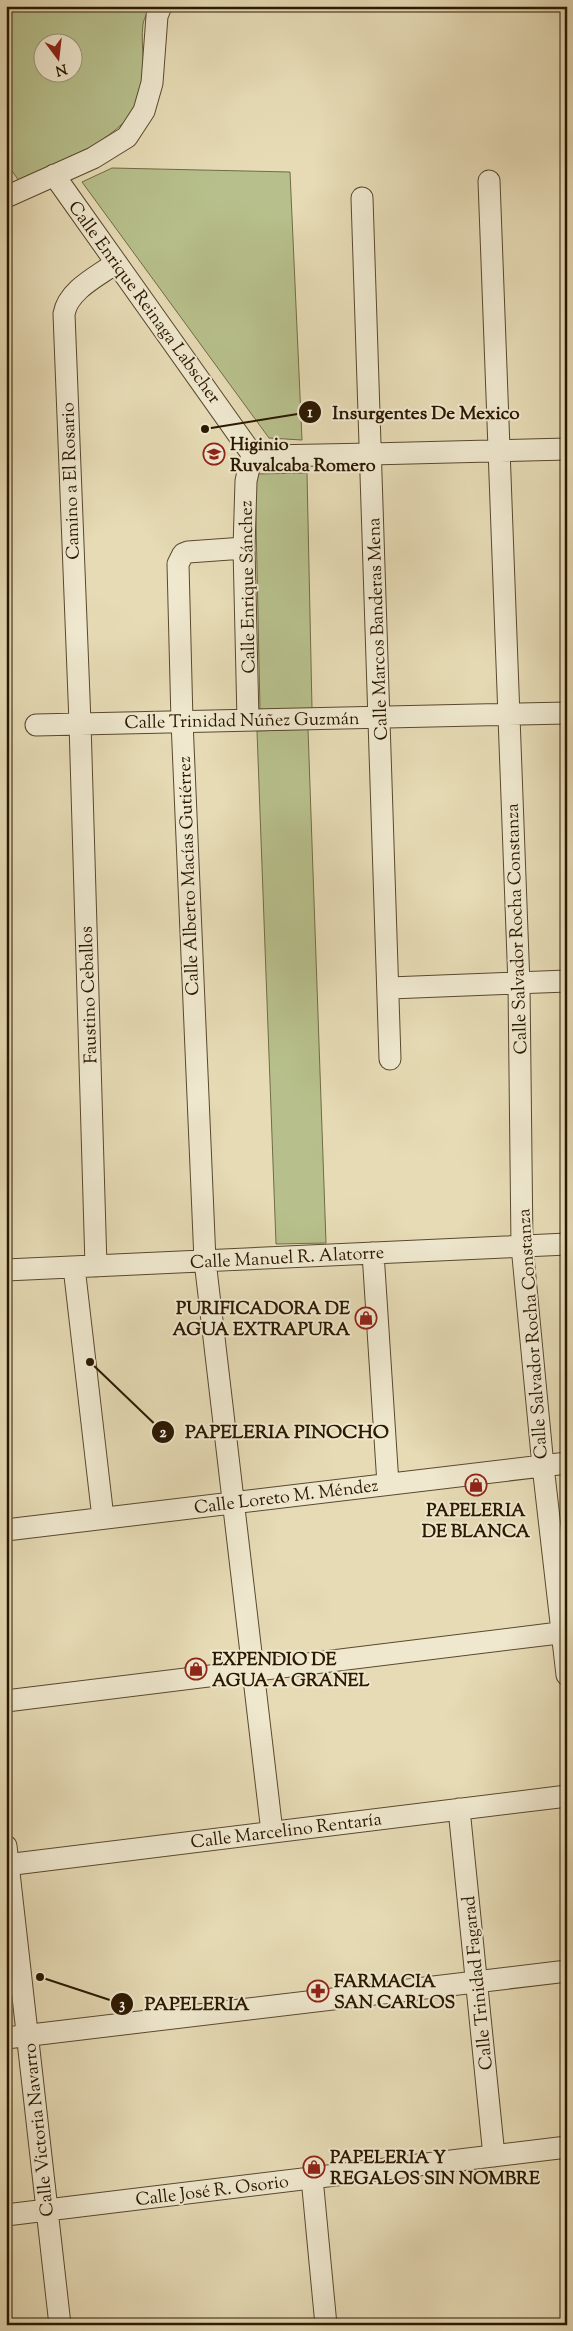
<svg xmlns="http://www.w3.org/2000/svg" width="573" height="2331" viewBox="0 0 573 2331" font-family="'Sorts Mill Goudy',serif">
	<rect width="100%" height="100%" fill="#e6dbb5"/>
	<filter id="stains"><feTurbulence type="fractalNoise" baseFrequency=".004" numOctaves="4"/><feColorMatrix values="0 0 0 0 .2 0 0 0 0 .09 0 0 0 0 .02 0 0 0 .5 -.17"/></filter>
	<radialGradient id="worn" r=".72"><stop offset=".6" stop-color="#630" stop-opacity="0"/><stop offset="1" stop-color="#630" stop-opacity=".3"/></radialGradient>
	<path fill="#b7c08c" stroke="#706c46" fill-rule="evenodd" d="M8,6H150C148,12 144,18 143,24C140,46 147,71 142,93C132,136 56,164 19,181L6,162ZM42,42H72V72H42Z
		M112,168L290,172L302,440L269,438L82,182Z
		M307,473L312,709L260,710L255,474Z
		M308,729L326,1243L276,1244L257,731Z"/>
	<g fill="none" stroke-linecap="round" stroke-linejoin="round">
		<g stroke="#59492d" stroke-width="23">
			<path id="minor" d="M54,175L252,454
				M489,181L519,985L522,1246L543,1466L567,1675
				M6,197L93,158L127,137L144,111L152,83L157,16L161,6
				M362,198L390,1059
				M252,454L269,456L371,454L567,449
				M244,548L188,552L183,554L178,564L182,721L205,1261L272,1832
				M248,720L244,548L246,481L252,454
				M36,725L567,713
				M390,988L567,981
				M373,1253L388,1484
				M96,1266L80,723L64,314C68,290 98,276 116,263
				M74,1267L103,1518
				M6,1270L567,1244
				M6,1530L567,1463
				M6,1701L567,1632
				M459,1809L494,2156
				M6,1846L60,2325
				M6,1865L567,1796
				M6,2038L567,1971
				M312,2178L326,2325
				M6,2215L567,2147"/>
		</g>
		<use href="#minor" stroke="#efe8cf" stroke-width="21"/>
	</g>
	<defs>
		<g id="school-ring" transform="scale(1.125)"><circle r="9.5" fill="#efe8cf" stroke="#8f2418" stroke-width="1.5"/><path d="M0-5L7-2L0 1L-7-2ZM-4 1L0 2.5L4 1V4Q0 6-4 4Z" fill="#8f2418"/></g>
		<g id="shop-ring" transform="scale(1.125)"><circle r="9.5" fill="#efe8cf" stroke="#8f2418" stroke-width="1.5"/><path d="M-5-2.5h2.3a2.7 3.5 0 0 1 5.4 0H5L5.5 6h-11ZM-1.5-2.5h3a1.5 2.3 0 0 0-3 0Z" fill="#8f2418"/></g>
		<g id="pharmacy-ring" transform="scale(1.125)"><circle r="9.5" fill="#efe8cf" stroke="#8f2418" stroke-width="1.5"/><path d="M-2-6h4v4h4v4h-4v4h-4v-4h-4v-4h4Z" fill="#8f2418"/></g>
	</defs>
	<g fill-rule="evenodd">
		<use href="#school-ring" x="214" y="454"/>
		<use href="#shop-ring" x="366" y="1318"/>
		<use href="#shop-ring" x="476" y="1485"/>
		<use href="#shop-ring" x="196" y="1669"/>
		<use href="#pharmacy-ring" x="318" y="1991"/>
		<use href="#shop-ring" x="314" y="2167"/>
	</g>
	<g text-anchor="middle" stroke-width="4" stroke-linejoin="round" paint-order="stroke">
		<g font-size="18" fill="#2a1800" stroke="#efe8cf">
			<text transform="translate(145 302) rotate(54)" y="6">Calle Enrique Reinaga Labscher</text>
			<text transform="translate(70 481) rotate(-92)" y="6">Camino a El Rosario</text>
			<text transform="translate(247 587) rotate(-91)" y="6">Calle Enrique Sánchez</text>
			<text transform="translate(377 629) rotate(-92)" y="6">Calle Marcos Banderas Mena</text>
			<text transform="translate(242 720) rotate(-1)" y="6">Calle Trinidad Núñez Guzmán</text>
			<text transform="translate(188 876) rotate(-92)" y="6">Calle Alberto Macías Gutiérrez</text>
			<text transform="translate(516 929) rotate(-92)" y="6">Calle Salvador Rocha Constanza</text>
			<text transform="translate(88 995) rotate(-92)" y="6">Faustino Ceballos</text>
			<text transform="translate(287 1257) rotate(-3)" y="6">Calle Manuel R. Alatorre</text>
			<text transform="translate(532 1334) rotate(-94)" y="6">Calle Salvador Rocha Constanza</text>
			<text transform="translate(286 1496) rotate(-7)" y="6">Calle Loreto M. Méndez</text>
			<text transform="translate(286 1830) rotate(-7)" y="6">Calle Marcelino Rentaría</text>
			<text transform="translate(477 1983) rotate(-96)" y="6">Calle Trinidad Fagarad</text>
			<text transform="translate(38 2130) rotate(-96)" y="6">Calle Victoria Navarro</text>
			<text transform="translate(212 2190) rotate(-7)" y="6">Calle José R. Osorio</text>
		</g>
		<g font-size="18" font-weight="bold" fill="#2a1800" stroke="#efe8cf" text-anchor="start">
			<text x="230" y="450">Higinio<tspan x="230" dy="21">Ruvalcaba Romero</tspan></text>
			<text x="350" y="1314" text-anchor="end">PURIFICADORA DE<tspan x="350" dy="21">AGUA EXTRAPURA</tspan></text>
			<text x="476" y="1516" text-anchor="middle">PAPELERIA<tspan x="476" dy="21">DE BLANCA</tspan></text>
			<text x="212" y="1665">EXPENDIO DE<tspan x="212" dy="21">AGUA A GRANEL</tspan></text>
			<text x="334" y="1987">FARMACIA<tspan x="334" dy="21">SAN CARLOS</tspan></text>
			<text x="330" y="2163">PAPELERIA Y<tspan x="330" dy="21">REGALOS SIN NOMBRE</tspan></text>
		</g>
	</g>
	<path fill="none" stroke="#2a1800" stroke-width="2" d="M205 429L310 412M90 1362L163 1432M40 1977L122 2004"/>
	<g fill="#2a1800" stroke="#efe8cf" stroke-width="2">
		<circle cx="205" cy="429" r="5"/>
		<circle cx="90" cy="1362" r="5"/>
		<circle cx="40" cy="1977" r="5"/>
		<circle cx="310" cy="412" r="12"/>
		<circle cx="163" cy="1432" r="12"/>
		<circle cx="122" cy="2004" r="12"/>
	</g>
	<g font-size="15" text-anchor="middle" font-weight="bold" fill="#fff">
		<text x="310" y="417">1</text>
		<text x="163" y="1437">2</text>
		<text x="122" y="2009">3</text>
	</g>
	<g font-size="19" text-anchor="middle" font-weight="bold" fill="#2a1800" stroke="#efe8cf" stroke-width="4" stroke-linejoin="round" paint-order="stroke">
		<text x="426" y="419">Insurgentes De Mexico</text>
		<text x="287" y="1438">PAPELERIA PINOCHO</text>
		<text x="197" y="2010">PAPELERIA</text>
	</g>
	<rect width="573" height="2331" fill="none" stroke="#e6dbb5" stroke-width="25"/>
	<rect x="8" y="8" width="558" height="2316" fill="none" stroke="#2a1800" stroke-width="2.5"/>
	<rect x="12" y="12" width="548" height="2306" fill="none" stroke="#2a1800"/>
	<g transform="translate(58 58) rotate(165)"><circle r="24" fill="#efe8cf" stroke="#a0957c"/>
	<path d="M0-4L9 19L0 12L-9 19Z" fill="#8f2418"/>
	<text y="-8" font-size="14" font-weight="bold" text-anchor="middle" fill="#2a1800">N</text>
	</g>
	<rect width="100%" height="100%" filter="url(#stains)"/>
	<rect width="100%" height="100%" fill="url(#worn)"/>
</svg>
